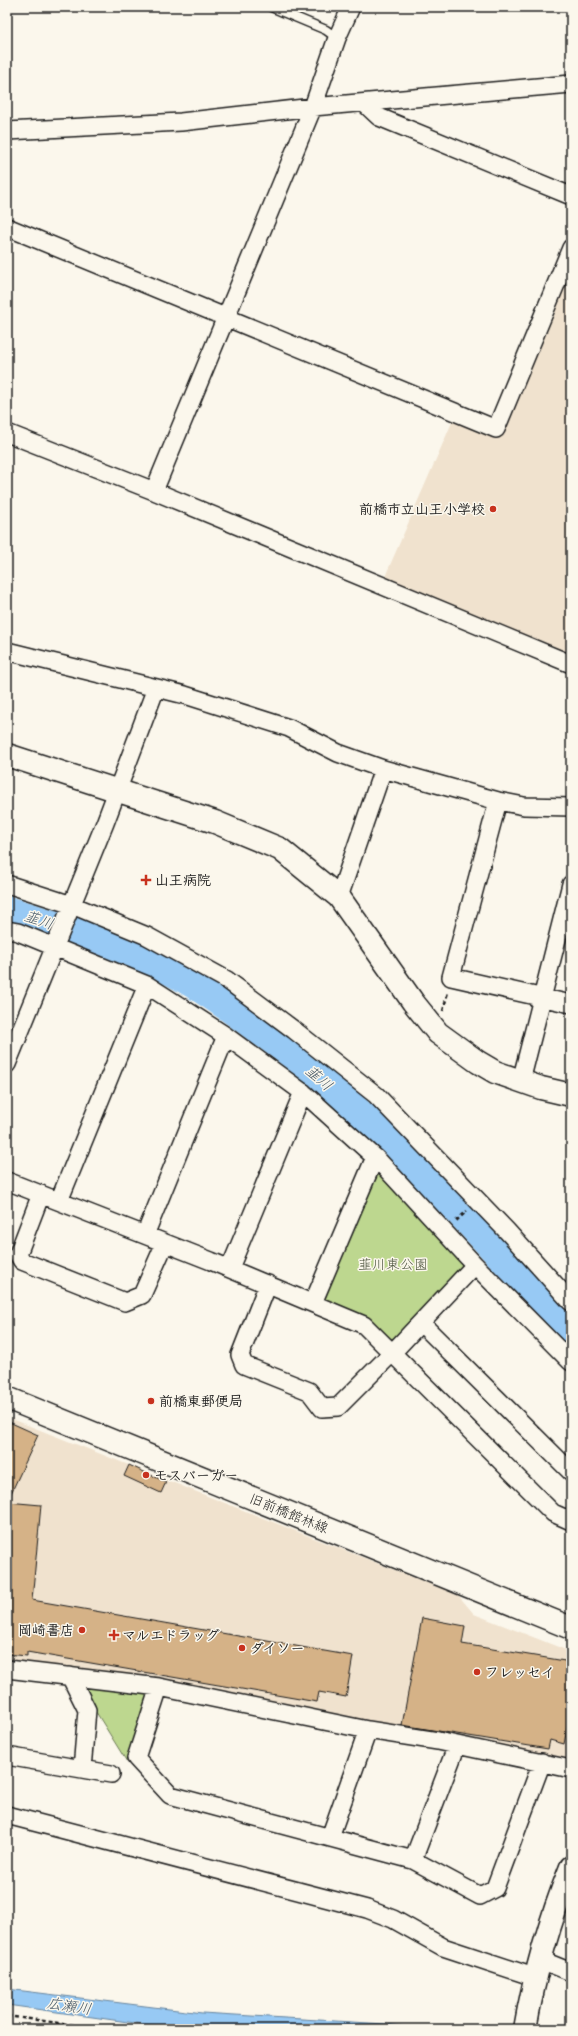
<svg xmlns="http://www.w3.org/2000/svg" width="578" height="2036" viewBox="0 0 578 2036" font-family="Dekko,'Klee One',sans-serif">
	<rect width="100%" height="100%" fill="#fbf7ec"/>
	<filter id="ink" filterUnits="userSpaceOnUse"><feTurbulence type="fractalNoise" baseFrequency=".025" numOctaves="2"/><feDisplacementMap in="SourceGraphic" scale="8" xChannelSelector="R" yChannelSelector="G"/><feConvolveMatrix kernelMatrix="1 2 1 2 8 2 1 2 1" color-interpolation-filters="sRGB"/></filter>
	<g filter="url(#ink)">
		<path fill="#f0e2ce" d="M571,267V657L384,579L453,420L497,438Z
			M7,1417L458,1595L474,1614L571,1652V1761L7,1661Z"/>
		<path fill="#bdd78f" stroke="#6c7a56" d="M373,1175H383L462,1260V1271L393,1339L386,1337L366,1316L327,1303L323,1293Z
			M88,1685L143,1691L148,1698L127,1762L83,1691Z"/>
		<path fill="#97c9f4" stroke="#66849e" d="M7,1989L202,2013L385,2024L423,2029H206L142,2024L7,2005Z"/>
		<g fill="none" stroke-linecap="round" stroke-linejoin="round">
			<path stroke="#97c9f4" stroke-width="28" d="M7,910C64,927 122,945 175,974C204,989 232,1010 258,1030C284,1049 311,1068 335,1090C419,1165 493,1250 571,1332"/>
		</g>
		<path fill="#d5b287" stroke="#1c1c1c" d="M7,1421L38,1435L7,1502L41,1505L32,1600L353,1656L346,1697L319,1692L317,1702L27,1652V1656L7,1654Z
			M129,1465L166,1482L161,1493L124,1476Z
			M422,1618L465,1626L462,1644L571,1662V1709L564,1744L550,1740L548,1749L402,1725Z"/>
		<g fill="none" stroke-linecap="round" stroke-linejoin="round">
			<g stroke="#1c1c1c" stroke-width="11">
				<path id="lane" d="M271,7L326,30L337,38"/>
			</g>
			<g stroke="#1c1c1c" stroke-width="20">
				<path id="street" d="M364,103L379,117L571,196
					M7,131L181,122L313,107L571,84
					M7,227L496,429L571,248
					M7,433L154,491L571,664
					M154,491L313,107L337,38L351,7
					M7,651L185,695L289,728L338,753L383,769L498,801L524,806L571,807
					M498,801L451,977L571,1004
					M7,884L72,905L147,936L227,980L294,1030L376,1095L507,1231L571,1302
					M339,897L383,769
					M7,930L18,932L147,985L226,1036L305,1094L378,1160L475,1265L571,1362
					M7,1064L105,823L156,688
					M521,1081L571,884
					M7,1181L211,1261L364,1325L553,1513L571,1521
					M41,1194L18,1254L22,1261L125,1302L142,1295L165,1243
					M59,1201L147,985
					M145,1235L226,1036
					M230,1268L303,1092
					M268,1284L240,1355L244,1365L309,1391L322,1408L338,1407L393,1352L475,1265
					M313,1303L375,1157
					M421,1323L571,1472
					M7,1669L159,1687L368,1730L438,1741L571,1769
					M70,1676L87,1710L82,1769
					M159,1687L136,1758L170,1795L413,1860L480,1896L495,1888L542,1762
					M7,1756L111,1774
					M7,1815L367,1909L393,1919L443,1947L534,1977
					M330,1837L368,1730
					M413,1860L457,1745
					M539,1959L571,1972"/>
			</g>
			<g stroke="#1c1c1c" stroke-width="25">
				<path id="secondary" d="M7,755L215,822L280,849L339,897L413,1002L438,1033L478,1062L495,1072L541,1088L571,1095
					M7,1398L571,1628
					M525,2029C535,1971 549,1922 571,1867"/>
			</g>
			<path stroke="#1c1c1c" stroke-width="2.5" stroke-dasharray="4 3" stroke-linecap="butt" d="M443,1011L448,992
				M456,1221L467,1211
				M7,2016L103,2029"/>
			<use href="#lane" stroke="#fbf7ec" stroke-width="8"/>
			<use href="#street" stroke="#fbf7ec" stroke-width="17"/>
			<use href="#secondary" stroke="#fbf7ec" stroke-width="22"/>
		</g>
	</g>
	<g fill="#c8321e" stroke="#fbf7ec" stroke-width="1.5">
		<circle cx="493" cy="509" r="4"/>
		<path d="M144 874h4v4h4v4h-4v4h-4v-4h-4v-4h4z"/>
		<circle cx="151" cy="1401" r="4"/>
		<circle cx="146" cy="1475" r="4"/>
		<circle cx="82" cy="1630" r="4"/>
		<path d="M112 1629h4v4h4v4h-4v4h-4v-4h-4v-4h4z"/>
		<circle cx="242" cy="1648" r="4"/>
		<circle cx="477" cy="1672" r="4"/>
	</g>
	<g text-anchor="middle" stroke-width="3" stroke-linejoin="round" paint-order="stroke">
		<g font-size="14" font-weight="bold" fill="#1c1c1c" stroke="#fbf7ec" text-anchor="start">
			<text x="485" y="514" text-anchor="end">前橋市立山王小学校</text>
			<text x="155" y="885">山王病院</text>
			<text x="159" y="1406">前橋東郵便局</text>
			<text x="154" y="1480">モスバーガー</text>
			<text x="74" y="1635" text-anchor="end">岡崎書店</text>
			<text x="122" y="1640">マルエドラッグ</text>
			<text x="250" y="1653">ダイソー</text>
			<text x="485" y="1677">フレッセイ</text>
		</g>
		<g font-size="14" fill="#4c543e" stroke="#fbf7ec">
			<text x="393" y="1269">韮川東公園</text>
		</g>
		<g font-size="14" fill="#1c1c1c" stroke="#fbf7ec">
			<text transform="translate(289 1513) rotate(22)" y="5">旧前橋館林線</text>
		</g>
		<g font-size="15" font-style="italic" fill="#475968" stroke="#fbf7ec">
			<text transform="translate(39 920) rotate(18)" y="5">韮川</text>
			<text transform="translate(319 1078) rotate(41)" y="5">韮川</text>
			<text transform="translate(69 2006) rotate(9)" y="5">広瀬川</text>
		</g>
	</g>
	<rect width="578" height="2036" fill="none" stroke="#fbf7ec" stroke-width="24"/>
	<rect x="12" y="12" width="554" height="2012" fill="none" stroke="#1c1c1c" stroke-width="1.5" filter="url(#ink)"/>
</svg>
